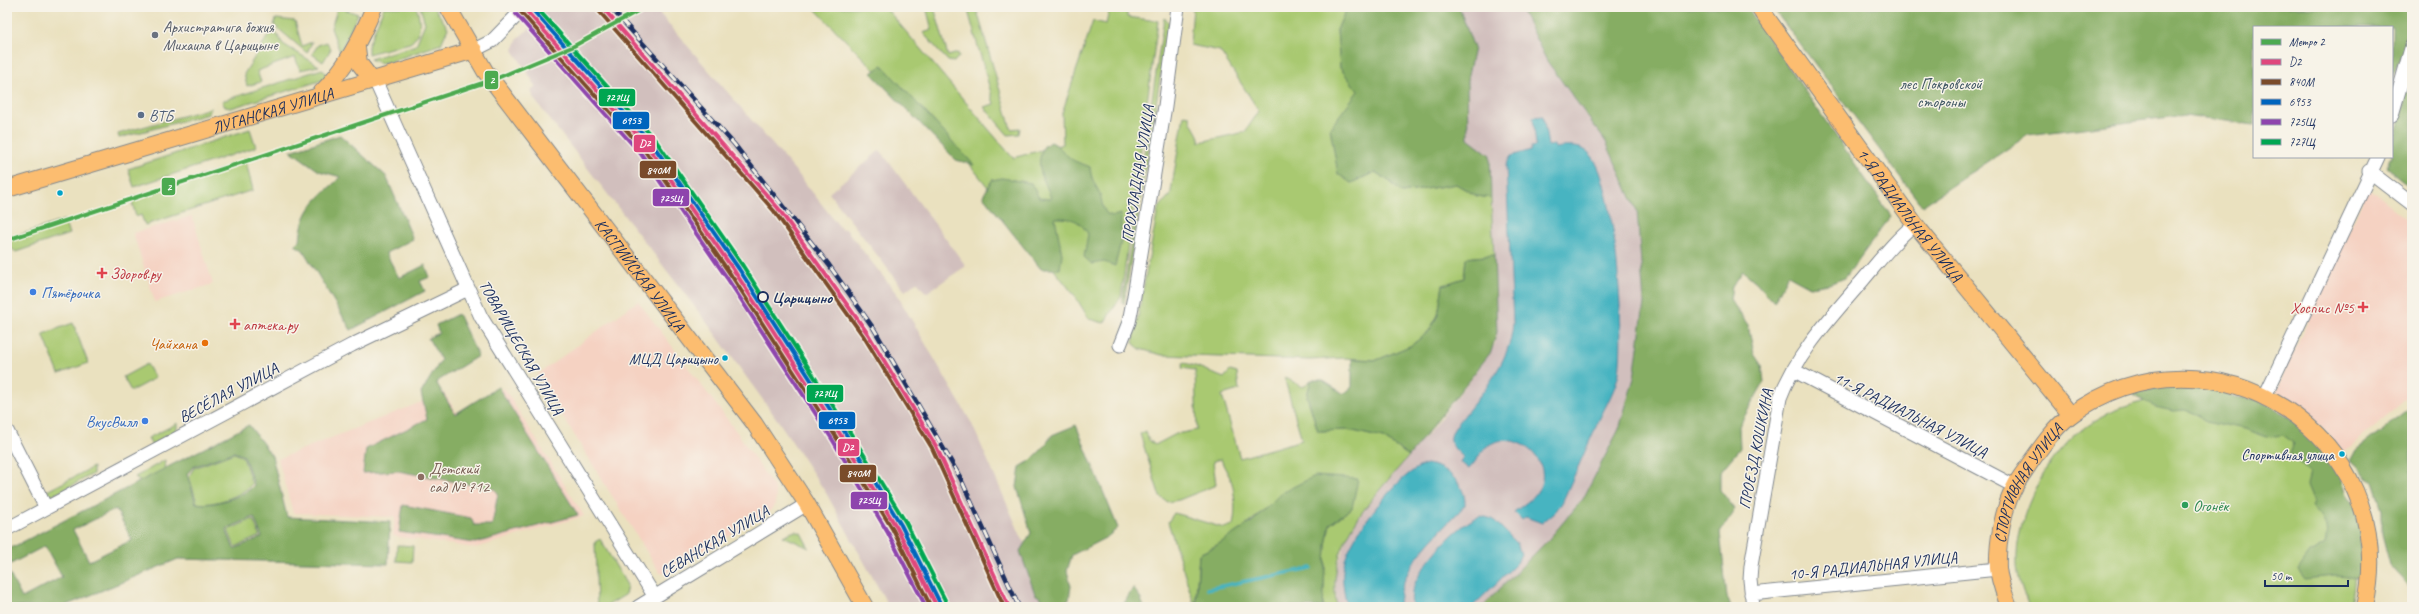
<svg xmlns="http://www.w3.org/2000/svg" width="2419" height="614" viewBox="0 0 2419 614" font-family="Caveat,sans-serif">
	<rect width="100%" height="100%" fill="#f7f3e8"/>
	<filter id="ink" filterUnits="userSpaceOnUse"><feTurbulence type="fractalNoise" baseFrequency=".025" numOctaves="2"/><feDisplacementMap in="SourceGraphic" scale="8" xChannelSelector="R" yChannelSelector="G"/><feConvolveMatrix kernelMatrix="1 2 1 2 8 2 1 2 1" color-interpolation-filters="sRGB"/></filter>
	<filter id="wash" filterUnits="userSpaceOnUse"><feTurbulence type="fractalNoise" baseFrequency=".012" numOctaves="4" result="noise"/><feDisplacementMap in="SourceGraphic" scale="16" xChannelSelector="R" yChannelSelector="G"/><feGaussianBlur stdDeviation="0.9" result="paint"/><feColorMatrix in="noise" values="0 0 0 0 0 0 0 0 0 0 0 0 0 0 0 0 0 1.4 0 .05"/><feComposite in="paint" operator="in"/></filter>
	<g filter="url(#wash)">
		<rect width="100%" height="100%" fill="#eae1bf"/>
		<path fill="#f5d2c2" d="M2368,189L2412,224V394L2344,452L2316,421L2276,391Z
			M192,216L213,284L155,302L133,233Z
			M638,301L739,435L775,489L776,497L775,504L770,511L667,574L660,573L537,375Z
			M504,388L584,516L475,548L393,536L395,517L293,513L278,459L444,393L459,416Z"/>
		<path fill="#d1bfbd" d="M519,7H654L798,174L842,230L845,228L896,293L971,422L1028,552L1045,607H889L826,493L779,422L705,320L534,99L531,90L536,86L513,50L518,38L534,25Z
			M1459,7H1520L1547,61L1606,142L1637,211L1644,303L1634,378L1619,429L1583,499L1549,539L1482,607H1337L1335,574L1349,532L1368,504L1437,423L1486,359L1495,344L1497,332L1490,155L1468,139L1467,80L1474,48Z
			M880,150L966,266L926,293L917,282L905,291L829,193Z"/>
		<path fill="#a9c971" stroke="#627c68" d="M338,7L358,14L340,52L331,28Z
			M384,7H416C421,19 422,35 410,43L368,54V46Z
			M420,7H434L448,28L441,44L389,62L381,63L370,59L416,45L425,23Z
			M813,7H885L1013,158L1063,144L1062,113L1093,21L1106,24L1110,7L1127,8V17L1158,21L1121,297L1104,323L1089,319L1075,296L955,146L940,137Z
			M926,7H934L948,56L958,53L959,56L954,62L948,61L923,33L932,30Z
			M967,7H976L1011,129L1020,128L1019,134L1008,135L984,107L994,104Z
			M1193,7H1347L1337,30L1340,68L1359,91L1331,128L1351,183L1375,172L1389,181L1402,193L1456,184L1477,196L1491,198L1494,255L1466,258L1464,278L1443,285L1438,315L1429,331L1412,345L1377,360L1344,358L1309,360L1162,355L1140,349L1133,343L1158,209L1168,197H1170L1184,115L1190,116C1190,126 1199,132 1200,142L1245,132L1259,111L1220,51L1190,45Z
			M1164,18L1169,22L1124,304L1122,303Z
			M276,19L295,21L302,46L312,42L307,53L274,25Z
			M273,28L283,44L319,66L300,70L295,57L257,71L261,82L247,86L244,74Z
			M327,42L331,49L323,62L312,54L318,45Z
			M322,69L329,77L323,80L231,108L225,107L222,101Z
			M211,108L208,114L119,138L118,134Z
			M250,129L256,147L134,187L128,169Z
			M246,162L253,190L145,225L141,215L136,217L131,198Z
			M64,220L69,234L16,252L7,245V239Z
			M73,323L88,363L59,374L43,334Z
			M1183,363C1198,365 1210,373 1224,378L1230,371L1237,373L1239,390L1222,395L1240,458L1302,440L1284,377L1303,387L1311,380L1307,396L1318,431L1349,430L1383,438L1409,456C1372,499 1324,545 1337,607H1323L1326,545L1330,524L1352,508L1281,493C1257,518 1231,540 1199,554L1195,607L1168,522L1174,513L1224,528L1233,525C1236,512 1235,495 1232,483C1230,475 1223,467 1221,459L1213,461L1216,485L1179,500L1168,502L1160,497L1140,434L1146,431L1149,440L1155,445L1176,434L1197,430L1195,370L1182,368Z
			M147,364L155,378L131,391L123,377Z
			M2175,395L2298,440L2354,554V585L2351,607H2029C2024,594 2018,580 2017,566C2014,514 2050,448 2094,421C2119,406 2147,400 2175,395Z
			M178,423L176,432L152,446L148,438Z
			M234,453L243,457L252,484C242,496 213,506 197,503L189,476L194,468Z
			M165,460L161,502L135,477Z
			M93,467V474L50,497L47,491Z
			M253,519L260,536L235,547L228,530Z
			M795,531L801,533L809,548L783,536Z
			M600,539L627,585L625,595L605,607H597L595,542Z
			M397,545L413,546L412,562L396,561Z"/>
		<path fill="#86ad63" stroke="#506e60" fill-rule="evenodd" d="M1347,7H1459L1474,48L1467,80L1468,138L1490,155L1491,198L1477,196L1456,184L1402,193L1389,181L1375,172L1351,183L1338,174L1330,128L1358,91L1340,68L1337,30Z
			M1520,7H1747L1891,216L1845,278L1829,284L1810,287L1788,275L1774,302L1756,282L1743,271L1732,287L1730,299L1748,325L1754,354L1762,366L1764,382L1739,426L1740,448L1720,472V490L1735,509L1720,532L1727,597L1731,607H1482L1549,539L1583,499L1619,429L1634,378L1644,303L1637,211L1606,142L1547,61Z
			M1772,7H2412V26L2392,80V27H2254V125L2185,115L2028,135L1922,206Z
			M882,65L974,165L956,160L871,73Z
			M2412,71V188L2387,168L2390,157H2392V149Z
			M340,135L386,176L413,239L386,253L399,278L425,265L430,277L420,281L425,291L351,330L303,250L295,245L300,241C302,208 318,198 341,177L319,171L291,151Z
			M1051,142C1060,146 1062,151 1069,157C1075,163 1082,163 1090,167C1091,177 1093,181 1098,190C1103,198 1100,205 1107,214L1113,216L1121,214V242L1115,266L1104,262L1092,264L1084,257L1088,234C1079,219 1072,218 1055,218L1062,254L1060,269H1041L983,196L992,180L1002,178L1031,183L1039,198L1051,199C1045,178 1033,170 1044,146Z
			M1494,255L1497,332L1491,352L1409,456L1383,438L1349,430L1318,431L1307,396L1311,380H1322L1344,394L1352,387V359L1377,360L1412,345L1429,331L1438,315L1443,285L1464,278L1466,258Z
			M458,314L478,356L436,382L455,414L498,387L578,515L475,543L399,532L403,505L471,518L474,525H492L498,493L494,489L398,471L363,473L366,449L427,419L421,393L441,360L428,338L439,333L436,325Z
			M2188,384L2224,391L2234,397L2255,399L2275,408L2313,436L2341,477L2347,494L2356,507L2363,560L2359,578L2336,576L2305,579L2298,570L2310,553L2325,544C2329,526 2325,519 2312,506L2314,502L2307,485L2310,473L2290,454L2294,443L2283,435L2267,437L2245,429L2205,421L2198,415L2185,410L2173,411L2155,407L2134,396L2131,392Z
			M2412,407V590L2390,566L2382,535V509L2373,482L2350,461L2356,450Z
			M249,425L272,456L287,517L390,522L388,564L178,559L62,607H7V569L22,598L62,577L45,546L7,566V550ZM234,452L244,456L254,485C244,497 211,507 196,503L187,474L193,467ZM116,509L132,540L89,561L73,530ZM254,517L262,537L234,549L226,529Z
			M1076,425L1118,528L1107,537L1072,555L1067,571L1071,586L1069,600L1050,604L1035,594L1020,551L1031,533L1017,487L1020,467L1030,461L1044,447L1052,435Z
			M1315,476L1358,479L1352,508L1330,524L1326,545L1323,607H1196L1199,554L1214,547L1253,521L1281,493Z
			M1133,588L1140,597L1144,607H1122Z"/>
		<path fill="#46b4c1" stroke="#307290" d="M1543,116L1548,146L1554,145L1555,148C1567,146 1583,145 1591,155C1616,184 1625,334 1619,372C1616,389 1606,405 1599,420C1587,448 1574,475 1562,503L1555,512L1542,523L1526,517L1522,520L1514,512C1521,506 1532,500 1537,492C1558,462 1514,425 1486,447C1480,453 1475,463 1469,469L1460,462L1463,457C1454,448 1446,443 1454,429C1478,396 1511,365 1513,322L1506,165L1511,156L1531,150V147L1536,146L1533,117Z
			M1427,464C1447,467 1466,484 1465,505C1439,534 1399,565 1399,607H1347C1344,593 1341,578 1344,564C1349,537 1400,470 1427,464Z
			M1481,516L1493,519L1517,543L1521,554L1517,563L1472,607H1412C1411,600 1411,592 1414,586C1421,565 1459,522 1481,516Z"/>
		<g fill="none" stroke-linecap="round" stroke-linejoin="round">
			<path stroke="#46b4c1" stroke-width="3.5" d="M1207,589L1311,568"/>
		</g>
	</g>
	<g filter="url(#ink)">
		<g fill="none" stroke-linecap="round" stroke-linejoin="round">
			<g stroke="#82888e" stroke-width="15">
				<path id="minor" d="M474,50L492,41L525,7
					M375,80L481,317L655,597
					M2392,115L2412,45
					M2369,171L2412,204
					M1120,345L1129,322L1134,296L1165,106L1178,7
					M1793,370L2014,486
					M2265,396L2378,157
					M7,431L46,508
					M7,529L352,345L468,289
					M1751,594L1998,569
					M638,607L807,504
					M1753,607L1750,580L1751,566L1780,398C1796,354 1833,315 1863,280C1880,260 1895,240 1915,224"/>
			</g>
			<g stroke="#82888e" stroke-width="18">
				<g id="major">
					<path id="s1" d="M448,7L485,71L754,423L807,504L865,607"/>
					<path id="s2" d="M1759,7L1915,224L2071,415"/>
					<path d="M357,48L359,63L372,80"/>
					<path d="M319,95C346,68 360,41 374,7"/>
					<path id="s3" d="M7,189L474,50"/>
					<path id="s4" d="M2009,607C2005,595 1999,581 1998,568C1997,543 2003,508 2015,486C2019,478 2025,471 2030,463C2042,446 2054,428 2071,415C2211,312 2404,437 2365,607"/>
				</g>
			</g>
			<use href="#minor" stroke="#fff" stroke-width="13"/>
			<use href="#major" stroke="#fcbd6f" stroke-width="16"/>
			<g stroke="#1b2f5e" stroke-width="4.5">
				<path id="rail" d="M610,7L734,144L829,265L874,329L960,477L1019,607"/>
			</g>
			<use href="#rail" stroke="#f7f3e8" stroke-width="3" stroke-dasharray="9" stroke-linecap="butt"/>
			<g stroke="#f7f3e8" stroke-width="7">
				<path id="rail-1" d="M523,7L649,148L735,272L840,434L897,528L937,607
					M602,7L778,208L868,334L936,446L1009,607"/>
			</g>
			<g stroke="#f7f3e8" stroke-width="7">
				<path id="rail-2" d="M519,10L645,151L731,275L836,437L893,530L931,607
					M598,10L774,211L864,337L932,448L1004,607"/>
			</g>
			<g stroke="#f7f3e8" stroke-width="7">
				<path id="rail-3" d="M530,7L653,145L739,269L844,431L901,525L941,605"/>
			</g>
			<g stroke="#f7f3e8" stroke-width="7">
				<path id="rail-4" d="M516,14L641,154L727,278L832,439L888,533L926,607"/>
			</g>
			<g stroke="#f7f3e8" stroke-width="7">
				<path id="rail-5" d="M536,7L656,141L743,266L848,429L906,523L946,602"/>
			</g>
			<use href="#rail-1" stroke="#df477c" stroke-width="4"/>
			<use href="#rail-2" stroke="#7a4b2a" stroke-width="4"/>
			<use href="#rail-3" stroke="#0065bd" stroke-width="4"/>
			<use href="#rail-4" stroke="#8e44ad" stroke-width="4"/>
			<use href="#rail-5" stroke="#00a651" stroke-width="4"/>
			<g stroke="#f7f3e8" stroke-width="7">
				<path id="metro-1" d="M7,240L495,79L572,47L645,7"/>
			</g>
			<use href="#metro-1" stroke="#4caa50" stroke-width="4"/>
		</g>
	</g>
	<circle fill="#6b7280" stroke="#f7f3e8" stroke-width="1.5" cx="155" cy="35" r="4"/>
	<circle fill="#5c6f8a" stroke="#f7f3e8" stroke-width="1.5" cx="141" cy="115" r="4"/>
	<g fill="#01a3c8" stroke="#f7f3e8" stroke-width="1.5">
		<circle cx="60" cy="193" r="3.5"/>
		<circle cx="725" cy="358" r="3.5"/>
		<circle cx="2342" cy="454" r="3.5"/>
	</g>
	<g fill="#e0444e" stroke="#f7f3e8" stroke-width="1.5">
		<path d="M100 267h4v4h4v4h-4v4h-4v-4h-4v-4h4z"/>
		<path d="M2361 301h4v4h4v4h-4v4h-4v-4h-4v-4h4z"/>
		<path d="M233 318h4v4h4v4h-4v4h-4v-4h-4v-4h4z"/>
	</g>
	<g fill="#3f7fe0" stroke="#f7f3e8" stroke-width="1.5">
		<circle cx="33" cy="292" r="4"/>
		<circle cx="145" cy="421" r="4"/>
	</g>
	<circle fill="#f7f3e8" stroke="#1b2f5e" stroke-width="2" cx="763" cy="297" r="5"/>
	<circle fill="#e8710a" stroke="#f7f3e8" stroke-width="1.5" cx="205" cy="343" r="4"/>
	<circle fill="#8d6e63" stroke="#f7f3e8" stroke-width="1.5" cx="421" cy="477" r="4"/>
	<circle fill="#2e9e5b" stroke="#f7f3e8" stroke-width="1.5" cx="2185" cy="505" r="4"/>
	<g text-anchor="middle" stroke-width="3" stroke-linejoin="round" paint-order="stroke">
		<g font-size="15" fill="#1b2f5e" stroke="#f7f3e8" text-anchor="end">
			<text x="718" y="364">МЦД Царицыно</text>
			<text x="2334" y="460">Спортивная улица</text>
		</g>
		<g font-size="16" fill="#5b616d" stroke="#f7f3e8" text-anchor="start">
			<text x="163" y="32">Архистратига божия<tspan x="163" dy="18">Михаила в Царицыне</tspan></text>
		</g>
		<g font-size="16" fill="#3e5663" stroke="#f7f3e8">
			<text x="1941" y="89">лес Покровской<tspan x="1941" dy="18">стороны</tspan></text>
		</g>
		<g font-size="16" fill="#1b2f5e" stroke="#f7f3e8">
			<text dy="6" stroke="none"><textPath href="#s3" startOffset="277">ЛУГАНСКАЯ УЛИЦА</textPath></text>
			<text transform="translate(1137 174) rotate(-81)" y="6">ПРОХЛАДНАЯ УЛИЦА</text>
			<text dy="6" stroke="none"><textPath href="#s2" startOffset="257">1-Я РАДИАЛЬНАЯ УЛИЦА</textPath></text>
			<text dy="6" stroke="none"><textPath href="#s1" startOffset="330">КАСПИЙСКАЯ УЛИЦА</textPath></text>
			<text transform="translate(522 347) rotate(60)" y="6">ТОВАРИЩЕСКАЯ УЛИЦА</text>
			<text transform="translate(228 392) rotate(-28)" y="6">ВЕСЁЛАЯ УЛИЦА</text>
			<text transform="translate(1911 414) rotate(27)" y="6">11-Я РАДИАЛЬНАЯ УЛИЦА</text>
			<text transform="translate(1755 449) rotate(-79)" y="6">ПРОЕЗД КОШКИНА</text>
			<text dy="6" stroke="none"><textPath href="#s4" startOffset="133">СПОРТИВНАЯ УЛИЦА</textPath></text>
			<text transform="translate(714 541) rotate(-31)" y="6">СЕВАНСКАЯ УЛИЦА</text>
			<text transform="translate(1873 565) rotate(-6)" y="6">10-Я РАДИАЛЬНАЯ УЛИЦА</text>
		</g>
		<g font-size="16" fill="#4e5e75" stroke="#f7f3e8" text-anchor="start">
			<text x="149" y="121">ВТБ</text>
		</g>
		<g font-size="16" fill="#be3a42" stroke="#f7f3e8" text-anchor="start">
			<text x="110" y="279">Здоров.ру</text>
			<text x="2354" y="313" text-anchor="end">Хоспис №5</text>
			<text x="243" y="330">аптека.ру</text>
		</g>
		<g font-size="16" fill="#366cbe" stroke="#f7f3e8" text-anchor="start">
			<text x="41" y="298">Пятёрочка</text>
			<text x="137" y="427" text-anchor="end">ВкусВилл</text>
		</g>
		<g font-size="16" font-weight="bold" fill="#1b2f5e" stroke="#f7f3e8" text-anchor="start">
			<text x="772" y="303">Царицыно</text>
		</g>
		<g font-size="16" fill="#c56008" stroke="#f7f3e8" text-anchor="end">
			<text x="197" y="349">Чайхана</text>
		</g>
		<g font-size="16" fill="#785e54" stroke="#f7f3e8" text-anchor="start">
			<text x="429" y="474">Детский<tspan x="429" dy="18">сад № 712</tspan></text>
		</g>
		<g font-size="16" fill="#27864d" stroke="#f7f3e8" text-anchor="start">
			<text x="2193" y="511">Огонёк</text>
		</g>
	</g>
	<g stroke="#f7f3e8" stroke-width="1.5">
		<rect x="484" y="70" width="15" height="20" rx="4" fill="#4caa50"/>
		<rect x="598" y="88" width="38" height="19" rx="4" fill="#00a651"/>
		<rect x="612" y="111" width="38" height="19" rx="4" fill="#0065bd"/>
		<rect x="633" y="134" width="23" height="19" rx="4" fill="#df477c"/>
		<rect x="639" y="160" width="38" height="19" rx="4" fill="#7a4b2a"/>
		<rect x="161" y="177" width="15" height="19" rx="4" fill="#4caa50"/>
		<rect x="652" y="188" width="38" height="19" rx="4" fill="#8e44ad"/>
		<rect x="806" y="384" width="38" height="19" rx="4" fill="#00a651"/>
		<rect x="818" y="411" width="38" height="19" rx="4" fill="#0065bd"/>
		<rect x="837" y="438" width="23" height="19" rx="4" fill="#df477c"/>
		<rect x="839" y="464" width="38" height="19" rx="4" fill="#7a4b2a"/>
		<rect x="850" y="491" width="38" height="19" rx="4" fill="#8e44ad"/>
	</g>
	<g font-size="11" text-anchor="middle" font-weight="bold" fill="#fff">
		<text x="492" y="84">2</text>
		<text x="617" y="101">727Щ</text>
		<text x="631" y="124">6953</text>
		<text x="645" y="147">D2</text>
		<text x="658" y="174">840М</text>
		<text x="169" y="191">2</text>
		<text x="671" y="202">725Щ</text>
		<text x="825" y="397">727Щ</text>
		<text x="837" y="424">6953</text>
		<text x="848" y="451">D2</text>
		<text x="858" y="477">840М</text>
		<text x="869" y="504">725Щ</text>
	</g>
	<rect width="2419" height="614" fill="none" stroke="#f7f3e8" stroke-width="24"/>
	<rect x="2253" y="26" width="140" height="132" fill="#f7f3e8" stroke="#9fa5b1"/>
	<rect x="2261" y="39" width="20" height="6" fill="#4caa50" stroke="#9fa5b1"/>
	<text x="2289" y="46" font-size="12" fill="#1b2f5e">Метро 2</text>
	<rect x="2261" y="59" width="20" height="6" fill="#df477c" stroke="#9fa5b1"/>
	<text x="2289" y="66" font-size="12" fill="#1b2f5e">D2</text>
	<rect x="2261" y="79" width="20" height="6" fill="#7a4b2a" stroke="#9fa5b1"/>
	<text x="2289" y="86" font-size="12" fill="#1b2f5e">840М</text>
	<rect x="2261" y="99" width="20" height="6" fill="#0065bd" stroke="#9fa5b1"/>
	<text x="2289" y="106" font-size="12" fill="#1b2f5e">6953</text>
	<rect x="2261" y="119" width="20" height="6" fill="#8e44ad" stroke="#9fa5b1"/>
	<text x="2289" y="126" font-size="12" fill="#1b2f5e">725Щ</text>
	<rect x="2261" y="139" width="20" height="6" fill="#00a651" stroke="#9fa5b1"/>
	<text x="2289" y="146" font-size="12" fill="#1b2f5e">727Щ</text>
	<path d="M2265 580v6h83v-6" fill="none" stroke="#1b2f5e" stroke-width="2"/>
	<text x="2271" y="580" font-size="12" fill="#1b2f5e" stroke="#f7f3e8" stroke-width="3" paint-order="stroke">50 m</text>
</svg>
